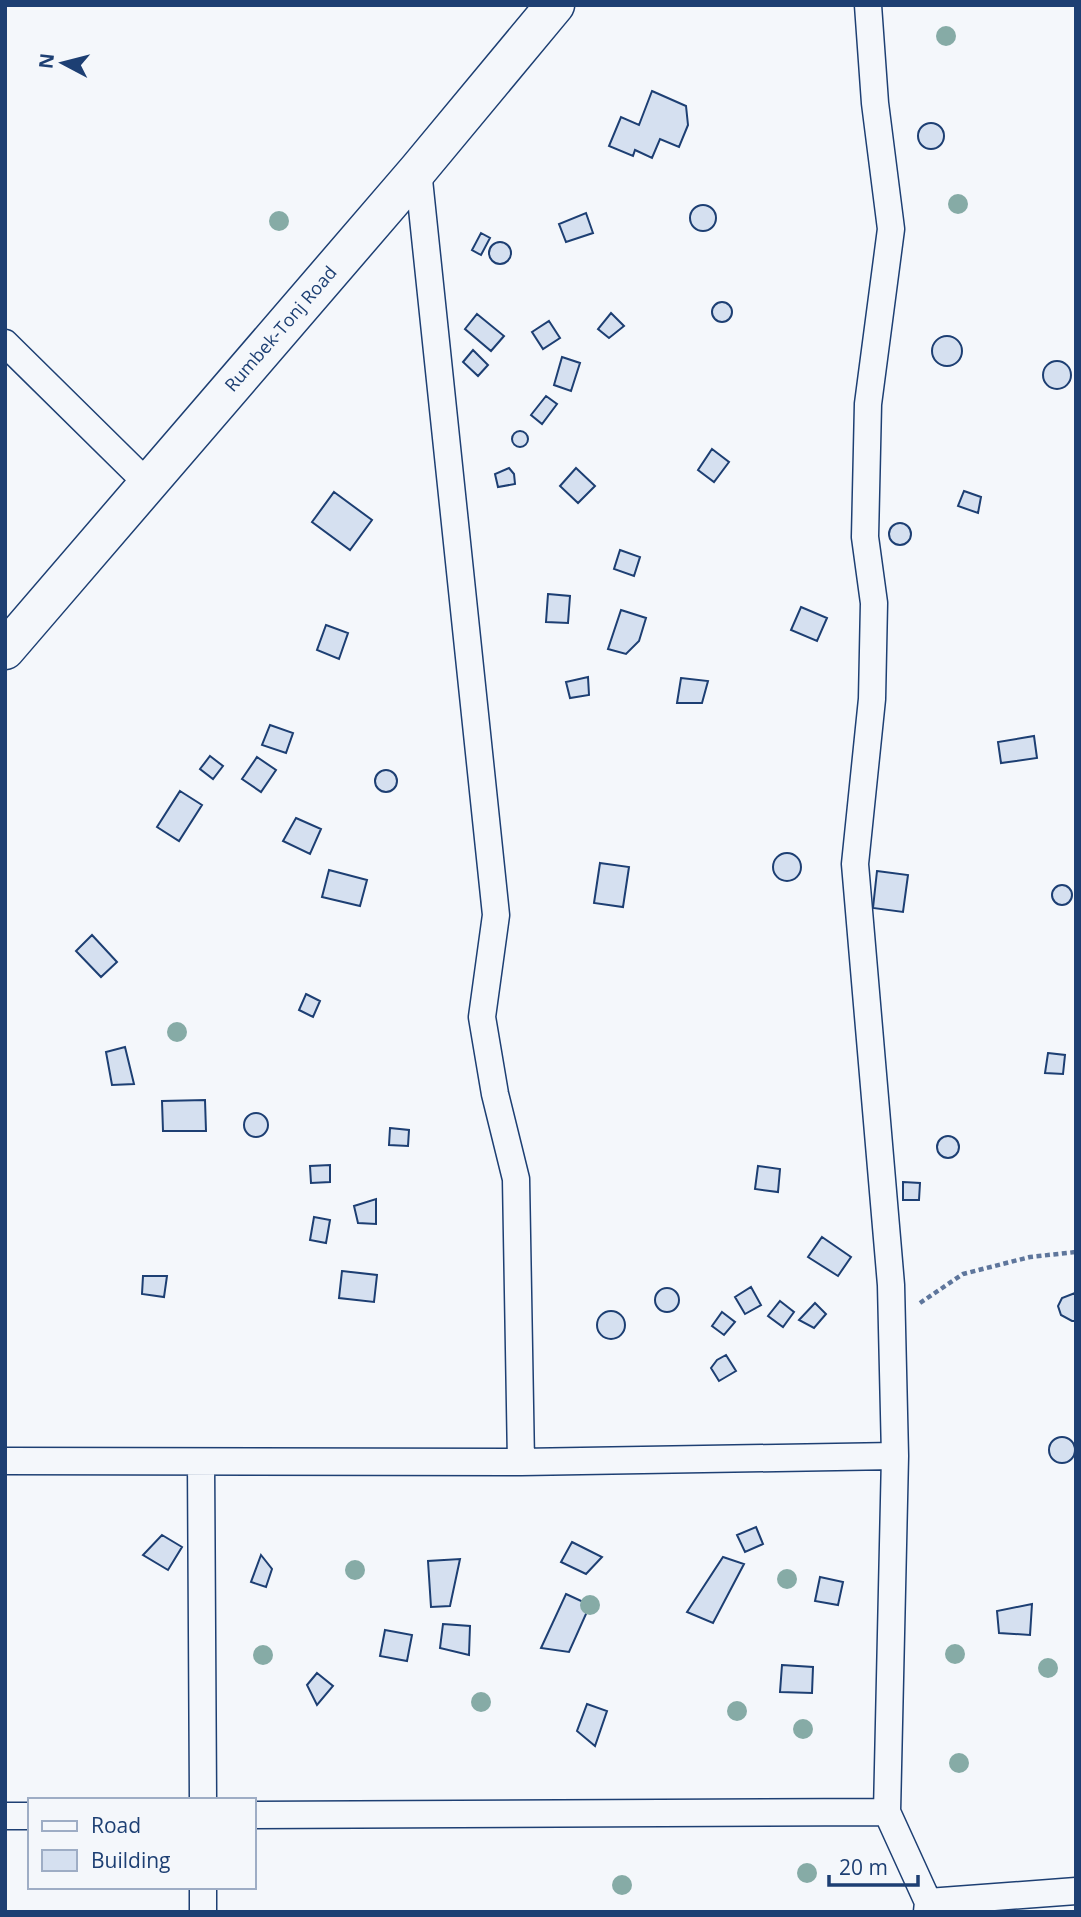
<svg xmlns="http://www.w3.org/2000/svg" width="1081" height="1917" viewBox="0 0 1081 1917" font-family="'Open Sans',sans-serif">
	<rect width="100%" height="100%" fill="#f4f7fb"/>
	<path fill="#d5e0f0" stroke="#1d3f73" stroke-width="2" d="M652,91L686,106L688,125L679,147L660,139L652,158L635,150L633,156L609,146L621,117L639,125Z
		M918 136a13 13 0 1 1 26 0a13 13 0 1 1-26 0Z
		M690 218a13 13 0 1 1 26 0a13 13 0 1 1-26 0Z
		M586,213L593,233L566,242L559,224Z
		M481,233L490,238L481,255L472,250Z
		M489 253a11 11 0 1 1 22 0a11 11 0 1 1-22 0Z
		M712 312a10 10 0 1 1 20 0a10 10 0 1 1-20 0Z
		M611,313L624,326L609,338L598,329Z
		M477,314L504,336L491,351L465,329Z
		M549,321L560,338L543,349L532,332Z
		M932 351a15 15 0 1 1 30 0a15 15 0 1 1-30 0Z
		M473,350L488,365L478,376L463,362Z
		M562,357L580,363L571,391L554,385Z
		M1043 375a14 14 0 1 1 28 0a14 14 0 1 1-28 0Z
		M546,396L557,404L542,424L531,415Z
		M512 439a8 8 0 1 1 16 0a8 8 0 1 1-16 0Z
		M712,449L729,462L714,482L698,470Z
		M509,468L514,474L515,484L498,487L495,474Z
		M576,468L595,486L578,503L560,486Z
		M964,491L981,497L978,513L958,506Z
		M334,492L372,520L350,550L312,522Z
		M889 534a11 11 0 1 1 22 0a11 11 0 1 1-22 0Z
		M620,550L640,557L634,576L614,569Z
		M548,594L570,596L568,623L546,622Z
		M801,607L827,618L817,641L791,630Z
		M621,610L646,618L639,641L626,654L608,649Z
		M326,625L348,633L339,659L317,650Z
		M588,677L589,695L570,698L566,682Z
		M681,678L708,681L702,703H677Z
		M270,725L293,733L286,753L262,745Z
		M1034,736L1037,758L1001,763L998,742Z
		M210,756L223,766L213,779L200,769Z
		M257,757L276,770L261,792L242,779Z
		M375 781a11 11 0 1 1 22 0a11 11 0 1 1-22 0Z
		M180,791L202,805L179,841L157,827Z
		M296,818L321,829L310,854L283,841Z
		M773 867a14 14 0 1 1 28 0a14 14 0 1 1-28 0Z
		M600,863L629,867L623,907L594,903Z
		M329,870L367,880L360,906L322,897Z
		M877,871L908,875L903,912L873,908Z
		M1052 895a10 10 0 1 1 20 0a10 10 0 1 1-20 0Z
		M92,935L117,962L101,977L76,951Z
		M306,994L320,1001L313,1017L299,1010Z
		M125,1047L134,1084L112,1085L106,1052Z
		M1048,1053L1065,1055L1063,1074L1045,1073Z
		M205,1100L206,1131H163L162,1101Z
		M244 1125a12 12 0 1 1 24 0a12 12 0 1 1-24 0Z
		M390,1128L409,1130L408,1146L389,1145Z
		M937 1147a11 11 0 1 1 22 0a11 11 0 1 1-22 0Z
		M330,1165V1182L311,1183L310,1166Z
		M758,1166L780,1169L778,1192L755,1189Z
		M903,1182L920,1183L919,1200H903Z
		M376,1199V1224L358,1223L354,1206Z
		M314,1217L330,1220L326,1243L310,1240Z
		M822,1237L851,1257L838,1276L808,1257Z
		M342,1271L377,1275L374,1302L339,1298Z
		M143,1276H167L164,1297L142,1294Z
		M751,1287L761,1305L745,1314L735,1297Z
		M655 1300a12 12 0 1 1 24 0a12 12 0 1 1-24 0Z
		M1075,1293L1076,1321H1072L1061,1315L1058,1306L1062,1298Z
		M780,1301L794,1312L783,1327L768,1316Z
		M815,1303L826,1314L814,1328L799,1320Z
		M597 1325a14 14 0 1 1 28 0a14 14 0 1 1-28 0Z
		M722,1312L735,1322L724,1335L712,1326Z
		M726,1355L736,1371L719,1381L711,1368L717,1360Z
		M1049 1450a13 13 0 1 1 26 0a13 13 0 1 1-26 0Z
		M756,1527L763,1544L745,1552L737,1535Z
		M162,1535L182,1547L168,1570L143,1555Z
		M572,1542L602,1557L586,1574L561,1562Z
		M261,1555L272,1569L266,1587L251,1582Z
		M723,1557L744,1564L713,1623L687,1612Z
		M460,1559L450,1606L431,1607L428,1561Z
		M820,1577L843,1582L838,1605L815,1601Z
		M566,1594L590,1605L569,1652L541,1648Z
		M1032,1604L1030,1635L999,1633L997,1611Z
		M443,1624L470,1626L469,1655L440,1648Z
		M385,1630L412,1635L407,1661L380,1656Z
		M782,1665L813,1667L812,1693L780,1692Z
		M317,1673L333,1686L317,1705L307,1685Z
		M587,1704L607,1711L595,1746L577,1731Z"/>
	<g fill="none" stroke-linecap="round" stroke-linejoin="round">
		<g stroke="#1d3f73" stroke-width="29">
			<path id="street" d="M868,5L875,103L891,229L868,404L865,537L874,603L872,699L855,864L891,1285L895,1456L887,1812L928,1902L927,1912
				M418,170L496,915L482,1017L495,1094L516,1179L521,1462L895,1456
				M5,343L148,484
				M5,1461L521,1462
				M201,1462L203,1800
				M254,1815L887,1812
				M5,1816H30
				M928,1902L1076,1891
				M203,1912V1887"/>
		</g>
		<g stroke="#1d3f73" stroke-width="41">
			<path id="primary" d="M5,650L418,170L555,5"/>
		</g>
		<path stroke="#5e769c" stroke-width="4.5" stroke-dasharray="5 3.5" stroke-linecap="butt" d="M920,1303L963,1274L1030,1257L1076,1252"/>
		<use href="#street" stroke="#f4f7fb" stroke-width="26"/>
		<use href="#primary" stroke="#f4f7fb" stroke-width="38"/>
	</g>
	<g fill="#86aba6">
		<circle cx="946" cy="36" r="10"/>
		<circle cx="958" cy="204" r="10"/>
		<circle cx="279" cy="221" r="10"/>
		<circle cx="177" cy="1032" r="10"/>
		<circle cx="355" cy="1570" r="10"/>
		<circle cx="787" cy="1579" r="10"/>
		<circle cx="590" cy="1605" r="10"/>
		<circle cx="955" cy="1654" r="10"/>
		<circle cx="263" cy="1655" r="10"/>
		<circle cx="1048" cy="1668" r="10"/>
		<circle cx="481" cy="1702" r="10"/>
		<circle cx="737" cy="1711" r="10"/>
		<circle cx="803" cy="1729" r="10"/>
		<circle cx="959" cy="1763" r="10"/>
		<circle cx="807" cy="1873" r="10"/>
		<circle cx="622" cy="1885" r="10"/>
	</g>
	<g text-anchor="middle" stroke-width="5" stroke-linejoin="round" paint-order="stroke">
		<g font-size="18" fill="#1d3f73" stroke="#f4f7fb">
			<text transform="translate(281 329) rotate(-49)" y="6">Rumbek-Tonj Road</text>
		</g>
	</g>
	<rect width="1081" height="1917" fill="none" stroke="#1d3f73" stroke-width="14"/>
	<rect x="28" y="1798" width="228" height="91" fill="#f4f7fb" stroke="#9eadc5" stroke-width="2"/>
	<rect x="42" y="1821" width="35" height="10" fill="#f4f7fb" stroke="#9eadc5" stroke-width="2"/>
	<text x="91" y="1833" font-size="21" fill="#1d3f73">Road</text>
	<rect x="42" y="1850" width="35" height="21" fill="#d5e0f0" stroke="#9eadc5" stroke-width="2"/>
	<text x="91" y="1868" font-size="21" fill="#1d3f73">Building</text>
	<g transform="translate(63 63) rotate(277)" stroke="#f4f7fb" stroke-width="5" paint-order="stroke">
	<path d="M0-5L12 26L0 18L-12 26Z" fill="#1d3f73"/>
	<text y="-10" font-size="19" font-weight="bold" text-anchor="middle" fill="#1d3f73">N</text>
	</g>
	<path d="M829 1875v10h89v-10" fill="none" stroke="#1d3f73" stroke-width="3.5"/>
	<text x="839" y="1875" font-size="21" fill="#1d3f73" stroke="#f4f7fb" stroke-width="5" paint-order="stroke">20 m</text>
</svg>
